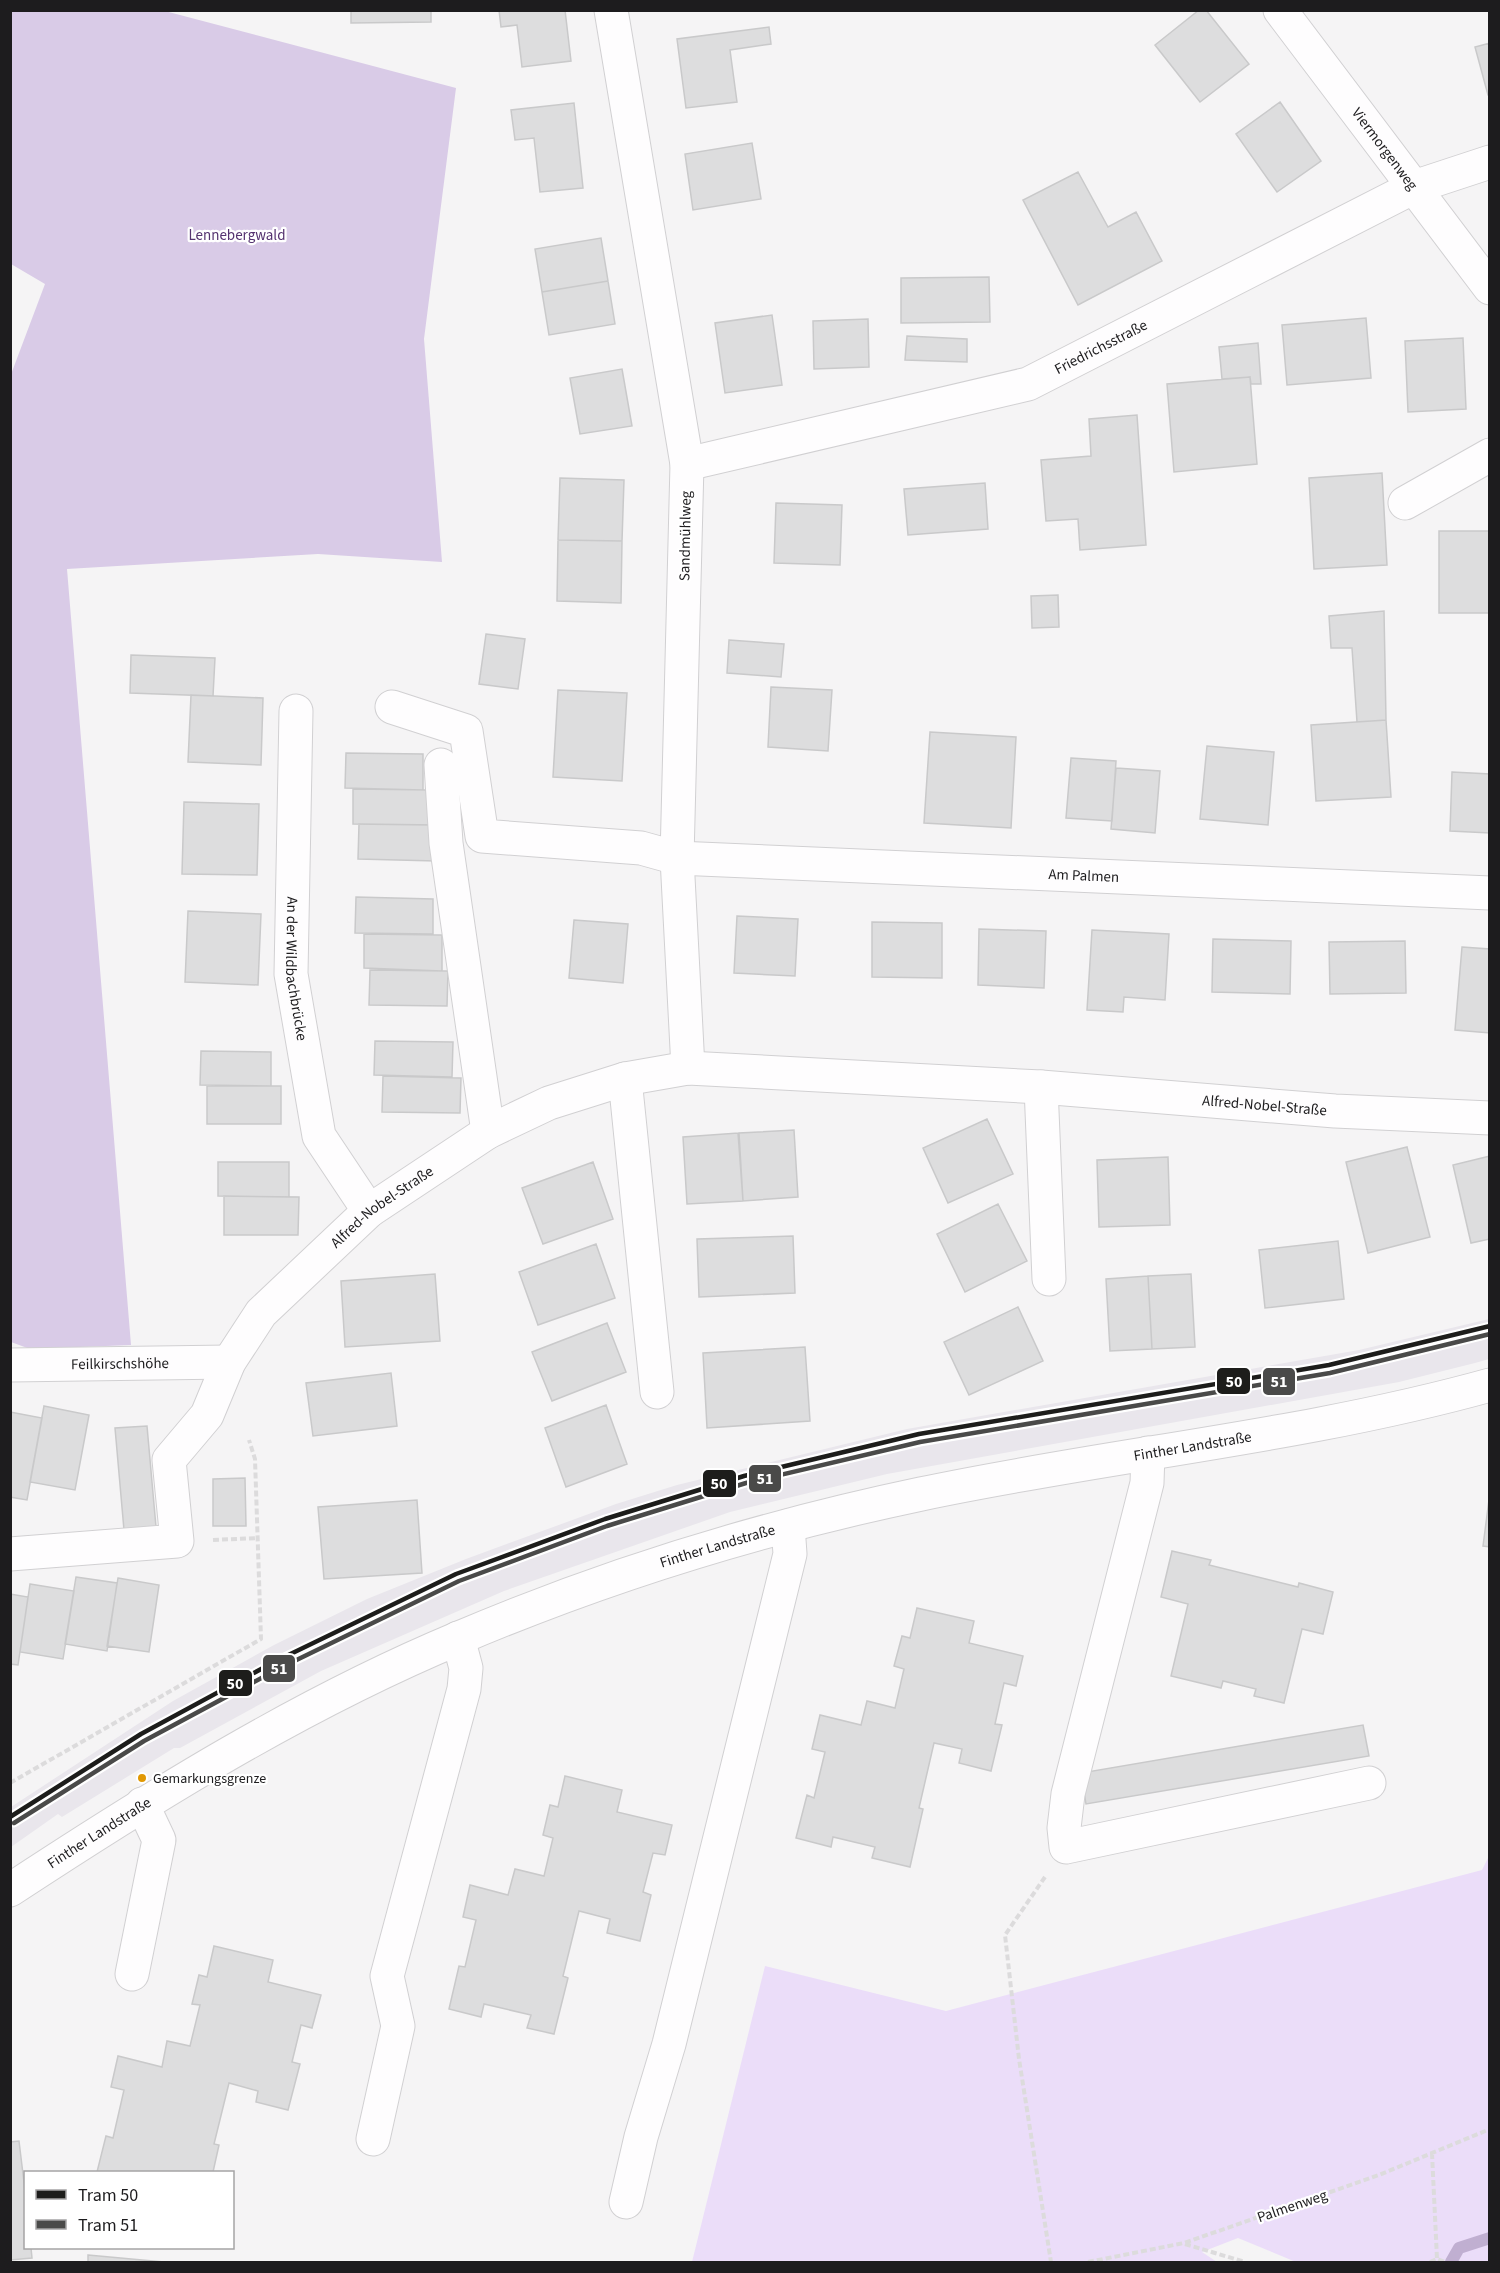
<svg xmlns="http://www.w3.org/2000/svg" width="1500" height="2273" viewBox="0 0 1500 2273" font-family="'Source Sans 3',sans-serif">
	<rect width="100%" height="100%" fill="#f5f4f5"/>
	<path fill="#e9e6ec" d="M1489,1319V1359L1475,1363L1399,1382L887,1474L730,1512L504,1591L321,1671L180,1748H174L62,1817L58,1814L11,1847V1807L173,1701L274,1645L367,1599L466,1559L616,1504L677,1485L907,1429L1359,1350Z"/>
	<path fill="#ebddf9" d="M1489,1856V2262H1296L1238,2238L1202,2252L1217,2262H692L765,1966L946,2011L1482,1870Z"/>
	<path fill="#d9cbe7" d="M161,10L456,88L424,339L442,562L318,554L67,569L131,1345L30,1349L11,1342L10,377L45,284L11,264V11Z"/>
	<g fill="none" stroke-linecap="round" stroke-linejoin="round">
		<path stroke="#c0afd1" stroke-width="12" d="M1451,2262L1459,2248L1490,2238"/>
	</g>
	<path fill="#ddddde" stroke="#c9c9ca" stroke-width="1.5" d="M351,10H431V22L351,23Z
		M499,10H565L571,61L522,67L517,25L501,27Z
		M1199,10H1206L1249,64L1200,102L1155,45Z
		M769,27L771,44L730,50L737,102L686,108L677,39Z
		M1490,43V95H1488L1475,47Z
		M1280,102L1321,161L1277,192L1236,134Z
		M574,103L583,188L540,192L534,138L515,140L511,110Z
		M752,143L761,199L693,210L685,154Z
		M1078,172L1108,227L1136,212L1162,261L1078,305L1023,200Z
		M601,238L608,281L542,292L535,249Z
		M989,277L990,322L901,323V278Z
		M608,281L615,324L549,335L542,292Z
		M772,315L782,385L725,393L715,323Z
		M1366,318L1371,378L1287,385L1282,325Z
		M868,319L869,367L814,369L813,321Z
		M907,336L967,339V362L905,360Z
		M1463,338L1466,409L1408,412L1405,341Z
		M1258,343L1261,384H1251L1250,377L1222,379L1219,347Z
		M622,369L632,426L580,434L570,378Z
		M1250,377L1257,464L1174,472L1167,384Z
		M1137,415L1146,545L1080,550L1078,519L1046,521L1041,460L1091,456L1089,419Z
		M1382,473L1387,565L1314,569L1309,478Z
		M560,478L624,480L622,541L558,540Z
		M985,483L988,529L908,535L904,489Z
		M776,503L842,505L840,565L774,563Z
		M1439,531H1490V613H1439Z
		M558,540L622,541L621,603L557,601Z
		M1058,595L1059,627L1032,628L1031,596Z
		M1384,611L1386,720L1357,722L1352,648H1331L1329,616Z
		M486,634L525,639L518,689L479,684Z
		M729,640L784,644L781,677L727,673Z
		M131,655L215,658L213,696L130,693Z
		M771,687L832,690L828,751L768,747Z
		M558,690L627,693L622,781L553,777Z
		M191,695L263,698L261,765L188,762Z
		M1386,720L1391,797L1316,801L1311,725Z
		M930,732L1016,737L1011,828L924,823Z
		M1207,746L1274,752L1268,825L1200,819Z
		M346,753L423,754V790L345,788Z
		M1071,758L1116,761L1112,821L1066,818Z
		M1116,768L1160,771L1155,833L1111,829Z
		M1452,772L1490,774V833L1450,831Z
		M353,789L432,790L431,825L353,824Z
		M184,802L259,804L257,875L182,874Z
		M359,824L437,825L436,861L358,859Z
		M356,897L433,899V934L355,933Z
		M188,911L261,914L258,985L185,982Z
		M737,916L798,919L795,976L734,973Z
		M574,920L628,924L623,983L569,978Z
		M872,922L942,923V978L872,977Z
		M979,929L1046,931L1044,988L978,985Z
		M1092,930L1169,934L1165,1000L1124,997L1123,1012L1087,1010Z
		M364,934L442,935V971L364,968Z
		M1213,939L1291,941L1290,994L1212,992Z
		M1405,941L1406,993L1330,994L1329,942Z
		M1462,947L1490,949V1033L1455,1030Z
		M370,970L448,971L447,1006L369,1005Z
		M375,1041L453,1042L452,1077L374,1075Z
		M201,1051L271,1052V1086L200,1085Z
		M383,1076L461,1078L460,1113L382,1112Z
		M207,1086H281V1124H207Z
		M987,1119L1013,1174L948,1203L923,1148Z
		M794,1130L798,1197L743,1201L739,1133Z
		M738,1133L743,1201L687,1204L683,1137Z
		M1407,1147L1430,1237L1368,1253L1346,1162Z
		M1490,1156V1239L1471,1243L1453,1165Z
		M1168,1157L1170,1225L1099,1227L1097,1160Z
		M218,1162H289V1197L218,1196Z
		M593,1162L613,1219L543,1244L522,1188Z
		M224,1196L299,1197L298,1235H224Z
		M998,1204L1027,1261L965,1292L937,1234Z
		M793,1236L795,1293L699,1297L697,1239Z
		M1338,1241L1344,1299L1265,1308L1259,1250Z
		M596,1244L615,1298L538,1325L519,1272Z
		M435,1274L440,1341L345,1347L341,1281Z
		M1191,1274L1195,1347L1152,1349L1148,1276Z
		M1148,1276L1152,1349L1110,1351L1106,1279Z
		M1018,1307L1043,1361L969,1395L944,1342Z
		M607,1323L626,1372L552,1401L532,1352Z
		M805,1347L810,1421L707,1428L703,1353Z
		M391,1373L397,1426L313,1436L306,1383Z
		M606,1405L627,1464L566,1487L545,1428Z
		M44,1406L89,1415L75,1490L30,1482Z
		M10,1412L42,1418L27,1500L10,1497Z
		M147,1426L156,1527L124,1530L115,1428Z
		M245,1478L246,1526H213V1479Z
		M1490,1492V1547L1483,1546Z
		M417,1500L422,1573L324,1579L318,1507Z
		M1172,1551L1211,1560L1209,1565L1298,1587L1299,1583L1333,1592L1323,1634L1302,1629L1284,1703L1254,1696L1256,1689L1223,1681L1221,1688L1171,1676L1188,1604L1161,1597Z
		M76,1577L117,1583L107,1651L65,1644Z
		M118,1578L159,1585L149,1652L107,1646Z
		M30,1584L74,1591L63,1659L20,1652Z
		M10,1594L28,1597L18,1665L10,1664Z
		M917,1608L974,1621L969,1643L1023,1656L1016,1686L1004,1683L995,1724L1002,1725L991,1771L959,1763L962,1749L934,1743L919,1808L923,1809L910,1867L872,1858L875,1847L833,1837L831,1847L796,1838L807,1795L814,1798L825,1752L812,1749L820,1715L861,1725L867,1701L895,1708L904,1669L894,1666L902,1636L910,1638Z
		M1363,1725L1369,1756L1086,1804L1081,1773Z
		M565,1776L622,1790L617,1812L672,1825L665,1855L653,1853L643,1892L651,1895L640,1941L607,1933L610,1919L579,1911L563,1976L568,1978L554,2034L527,2028L531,2015L484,2004L481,2017L449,2009L459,1966L465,1967L476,1920L463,1917L470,1885L508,1895L515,1869L544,1876L553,1838L543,1835L550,1805L558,1807Z
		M214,1946L273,1960L268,1982L321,1995L312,2028L301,2025L292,2062L300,2064L288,2110L256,2102L258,2091L229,2083L214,2144L219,2145L213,2172H97L106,2136L113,2138L124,2090L111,2087L118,2056L162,2067L167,2041L190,2046L200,2005L192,2004L199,1975L207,1977Z
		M19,2141L26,2199V2248H31L32,2258L10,2260V2142Z
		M88,2255L164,2262H88Z"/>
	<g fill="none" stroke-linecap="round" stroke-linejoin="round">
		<g stroke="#d1d0d2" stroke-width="35">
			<g id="minor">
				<path d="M611,10L687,464L677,858L688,1068"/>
				<path id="s1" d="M1280,10L1490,288"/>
				<path id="s2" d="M687,464L1028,384L1414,187L1490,162"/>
				<path d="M1405,503L1490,455"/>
				<path id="s3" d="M392,707L466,731L482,836L641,848L677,858L1490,893"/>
				<path id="s4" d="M296,711L291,974L319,1136L369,1211"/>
				<path d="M441,765L446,843L488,1132"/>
				<path d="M625,1079L657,1392"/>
				<path d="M1041,1087L1049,1279"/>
				<path id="s5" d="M10,1365L229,1362"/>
				<path d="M1148,1453L1147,1483L1068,1794L1064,1828L1066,1847L1369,1783"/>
				<path id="s6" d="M10,1554L177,1541L169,1460L207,1415L229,1362L261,1313L369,1211L488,1132L549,1103L625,1079L688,1068L1041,1087L1335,1111L1490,1118"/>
				<path d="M132,1974L159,1840L142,1804"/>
				<path d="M373,2139L398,2026L387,1976L464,1689L466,1668L458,1638"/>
				<path d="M626,2202L641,2137L669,2044L790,1554L788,1526"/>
			</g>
		</g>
		<g stroke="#d1d0d2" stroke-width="35">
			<g id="major">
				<path id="s7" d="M10,1890C153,1796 301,1704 459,1638C607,1575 764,1527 921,1494C1110,1454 1303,1437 1490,1385"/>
			</g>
		</g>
		<path stroke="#dcdbdc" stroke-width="4" stroke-dasharray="6 3" stroke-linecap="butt" d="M213,1540L258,1538
			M10,1783L261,1639L255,1459L249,1440
			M1045,1877L1005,1935L1019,2059L1051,2262
			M1432,2153L1437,2259
			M1185,2244L1245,2262
			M1088,2262L1184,2243L1379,2175L1490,2129
			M1430,2262L1437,2259L1445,2262"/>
		<use href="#minor" stroke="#fefdfe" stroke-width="33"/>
		<use href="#major" stroke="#fefdfe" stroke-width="33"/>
		<g stroke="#fff" stroke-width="9">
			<path id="tram-1" d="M10,1817L141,1734L276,1661L456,1574L605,1519L744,1476L919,1434L1329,1365L1490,1326"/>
		</g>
		<g stroke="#fff" stroke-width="9">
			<path id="tram-2" d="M14,1823L144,1741L280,1668L459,1581L607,1526L746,1483L920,1442L1330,1373L1490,1334"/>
		</g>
		<use href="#tram-1" stroke="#1d1d1b" stroke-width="4.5"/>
		<use href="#tram-2" stroke="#4a4a49" stroke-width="4.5"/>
	</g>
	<circle fill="#e19803" stroke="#fff" stroke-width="2" cx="142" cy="1778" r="5"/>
	<g text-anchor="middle" stroke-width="4.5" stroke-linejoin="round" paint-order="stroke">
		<g font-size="14" fill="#1d1c1e" stroke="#fff" text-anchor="start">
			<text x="153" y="1783">Gemarkungsgrenze</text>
		</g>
		<g font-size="15" fill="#1d1c1e" stroke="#fff">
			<text dy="5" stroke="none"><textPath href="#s1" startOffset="174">Viermorgenweg</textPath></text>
			<text dy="5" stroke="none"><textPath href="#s2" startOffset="432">Friedrichsstraße</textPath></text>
			<text transform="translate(685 536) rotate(-89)" y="5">Sandmühlweg</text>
			<text dy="5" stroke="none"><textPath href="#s3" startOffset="788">Am Palmen</textPath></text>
			<text dy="5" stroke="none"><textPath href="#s4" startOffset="258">An der Wildbachbrücke</textPath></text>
			<text dy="5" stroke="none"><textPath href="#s6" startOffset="1504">Alfred-Nobel-Straße</textPath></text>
			<text dy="5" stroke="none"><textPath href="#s6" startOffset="585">Alfred-Nobel-Straße</textPath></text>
			<text dy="5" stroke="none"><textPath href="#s5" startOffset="110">Feilkirschshöhe</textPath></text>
			<text dy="5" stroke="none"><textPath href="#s7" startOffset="1276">Finther Landstraße</textPath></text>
			<text dy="5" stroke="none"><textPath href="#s7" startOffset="790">Finther Landstraße</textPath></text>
			<text dy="5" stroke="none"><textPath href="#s7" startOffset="106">Finther Landstraße</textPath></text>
			<text transform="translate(1292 2206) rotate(-19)" y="5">Palmenweg</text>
		</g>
		<g font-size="15" fill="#553370" stroke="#fff">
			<text x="237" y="240">Lennebergwald</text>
		</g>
	</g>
	<g stroke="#fff" stroke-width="2">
		<rect x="1216" y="1367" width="35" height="28" rx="6" fill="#1d1d1b"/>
		<rect x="1262" y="1367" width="34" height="29" rx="6" fill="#4a4a49"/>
		<rect x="748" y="1464" width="34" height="29" rx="6" fill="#4a4a49"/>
		<rect x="702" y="1469" width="35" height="29" rx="6" fill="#1d1d1b"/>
		<rect x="262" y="1654" width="34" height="29" rx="6" fill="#4a4a49"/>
		<rect x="218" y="1669" width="35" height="28" rx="6" fill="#1d1d1b"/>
	</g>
	<g font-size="16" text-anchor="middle" font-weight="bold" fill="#fff">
		<text x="1234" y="1387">50</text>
		<text x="1279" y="1387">51</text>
		<text x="765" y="1484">51</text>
		<text x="719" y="1489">50</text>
		<text x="279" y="1674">51</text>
		<text x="235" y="1689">50</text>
	</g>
	<rect width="1500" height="2273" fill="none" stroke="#1d1c1e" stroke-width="24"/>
	<rect x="24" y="2171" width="210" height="78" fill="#ffffff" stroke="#a5a4a5" stroke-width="1.5"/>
	<rect x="36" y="2190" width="30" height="9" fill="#1d1d1b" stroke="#a5a4a5" stroke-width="1.5"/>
	<text x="78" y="2201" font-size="18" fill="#1d1c1e">Tram 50</text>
	<rect x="36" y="2220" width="30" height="9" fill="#4a4a49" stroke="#a5a4a5" stroke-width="1.5"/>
	<text x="78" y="2231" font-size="18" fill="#1d1c1e">Tram 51</text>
</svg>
